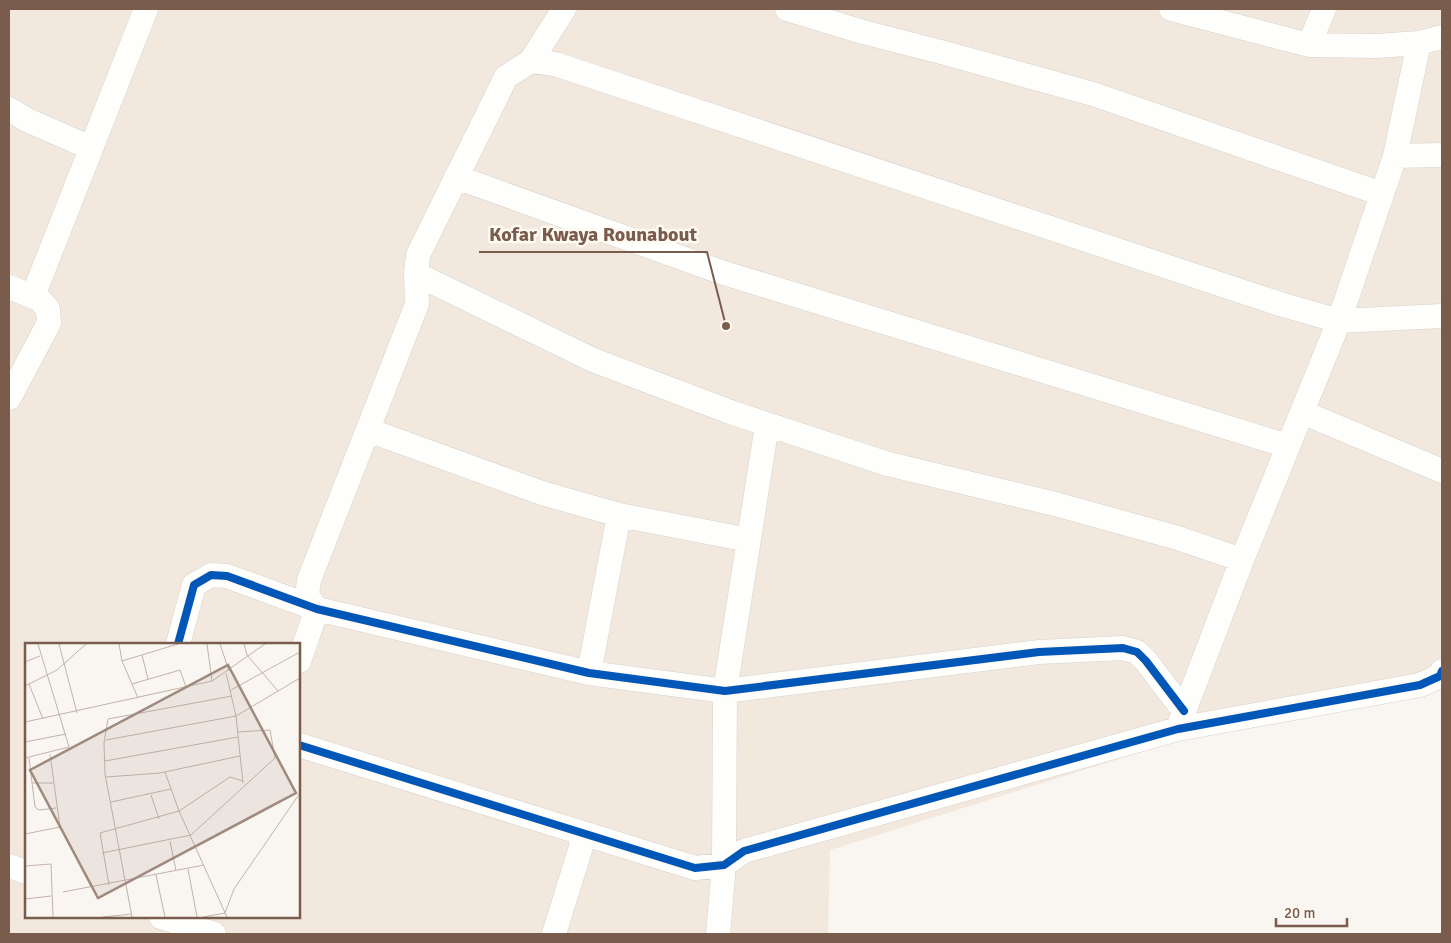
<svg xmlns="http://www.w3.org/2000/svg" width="1451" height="943" viewBox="0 0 1451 943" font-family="Signika,sans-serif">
	<rect width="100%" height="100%" fill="#f9f5f0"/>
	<path fill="#f2e8de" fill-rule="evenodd" d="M9,9H1442V674L1198,734L830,850L828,934H9ZM26,644H299V917H26Z"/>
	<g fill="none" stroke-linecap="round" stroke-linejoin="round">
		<g stroke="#d7d1cb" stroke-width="25">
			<path id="minor" d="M787,9L863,32L941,52L1093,94L1382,194
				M1171,9L1309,45L1377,46L1419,43L1442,37
				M1309,45L1324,9
				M531,61L555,64L1280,304L1339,321L1442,316
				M9,109L27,120L91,148
				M1395,156L1442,155
				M456,177L721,272L1288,446
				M416,274L593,360L733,413L888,464L1055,504L1178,538L1242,560
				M9,287L39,299L48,309L49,323L9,398
				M33,296L146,9
				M1302,412L1442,471
				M368,430L542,493L619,515L749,540
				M317,609L307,596L309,580L417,304L416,274L418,255L506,77L531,61L564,9
				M178,644L194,585L211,575L227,576L317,609L589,673L725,691L1039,652L1123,648L1137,652L1146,661L1184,711
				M299,661L317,609
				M589,673L619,515
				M1180,722L1242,560L1339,321L1395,156L1419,43
				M299,745L695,868L724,865L744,851L1178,729L1420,685L1440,676L1442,671
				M9,866L26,872
				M161,917L214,934
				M554,934L585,834
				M718,934L724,865L725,691L767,425"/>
		</g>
		<use href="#minor" stroke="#fefefd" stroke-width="24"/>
		<g stroke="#fffaf3" stroke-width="11">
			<path id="cycleway" d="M178,644L194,585L211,575L227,576L317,609L589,673L725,691L1039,652L1123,648L1137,652L1146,661L1184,711
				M299,745L695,868L724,865L744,851L1178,729L1420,685L1440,676L1442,671"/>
		</g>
		<use href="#cycleway" stroke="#0057b8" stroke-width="8"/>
	</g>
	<g transform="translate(25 643)">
		<rect width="275" height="275" fill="#f9f5f0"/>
		<path fill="none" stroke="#c2b3aa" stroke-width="1" d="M34,1L52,70M94,1L97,18L113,55M182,1L187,38M195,1L204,28M219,1L222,12L253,48M117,12L123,36M97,18L153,1M0,19L15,13M201,30L211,73L218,140M4,41L18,76M107,41L155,27L161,44M0,43L32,27L61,1M206,47L275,9M0,79L187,38L240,1M81,97L211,73L275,35M0,99L41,91M0,115L44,104L13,1M4,115L10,164L14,167L31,165M80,118L213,94M140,129L154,168L202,274M81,134L135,130L215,113M7,140H28M126,152L134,176M86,159L146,146M0,191L35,184L25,111M145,198L151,228M77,210L166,192L250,115L245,87L212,89M0,223L26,221L28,274M163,226L172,274M131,232L140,274M84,242L75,190L154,168L205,134L218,138M38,249L179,222M0,256L26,253M78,274L107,271M107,274L80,131L79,100L83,76L207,53M178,274L200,270L209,246L275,150"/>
		<path fill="#9f8a7d" fill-opacity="0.15" stroke="#9f8a7d" stroke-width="2.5" d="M203,22L271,150L73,255L5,127Z"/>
		<rect width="275" height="275" fill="none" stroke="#7a5c4d" stroke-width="2.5"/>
	</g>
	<path fill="none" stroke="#7a5c4d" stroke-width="2" d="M726 326L707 252H479"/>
	<circle fill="#7a5c4d" stroke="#fffaf3" stroke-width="2" cx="726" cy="326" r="5"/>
	<g font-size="20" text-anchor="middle" font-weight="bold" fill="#7a5c4d" stroke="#fffaf3" stroke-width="5" stroke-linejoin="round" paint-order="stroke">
		<text x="593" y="241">Kofar Kwaya Rounabout</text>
	</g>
	<rect width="1451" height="943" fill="none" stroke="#7a5c4d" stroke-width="20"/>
	<path d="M1276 918v8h71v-8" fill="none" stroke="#7a5c4d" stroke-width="2.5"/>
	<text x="1284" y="918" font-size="15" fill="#7a5c4d" stroke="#fffaf3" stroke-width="4" paint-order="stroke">20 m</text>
</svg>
